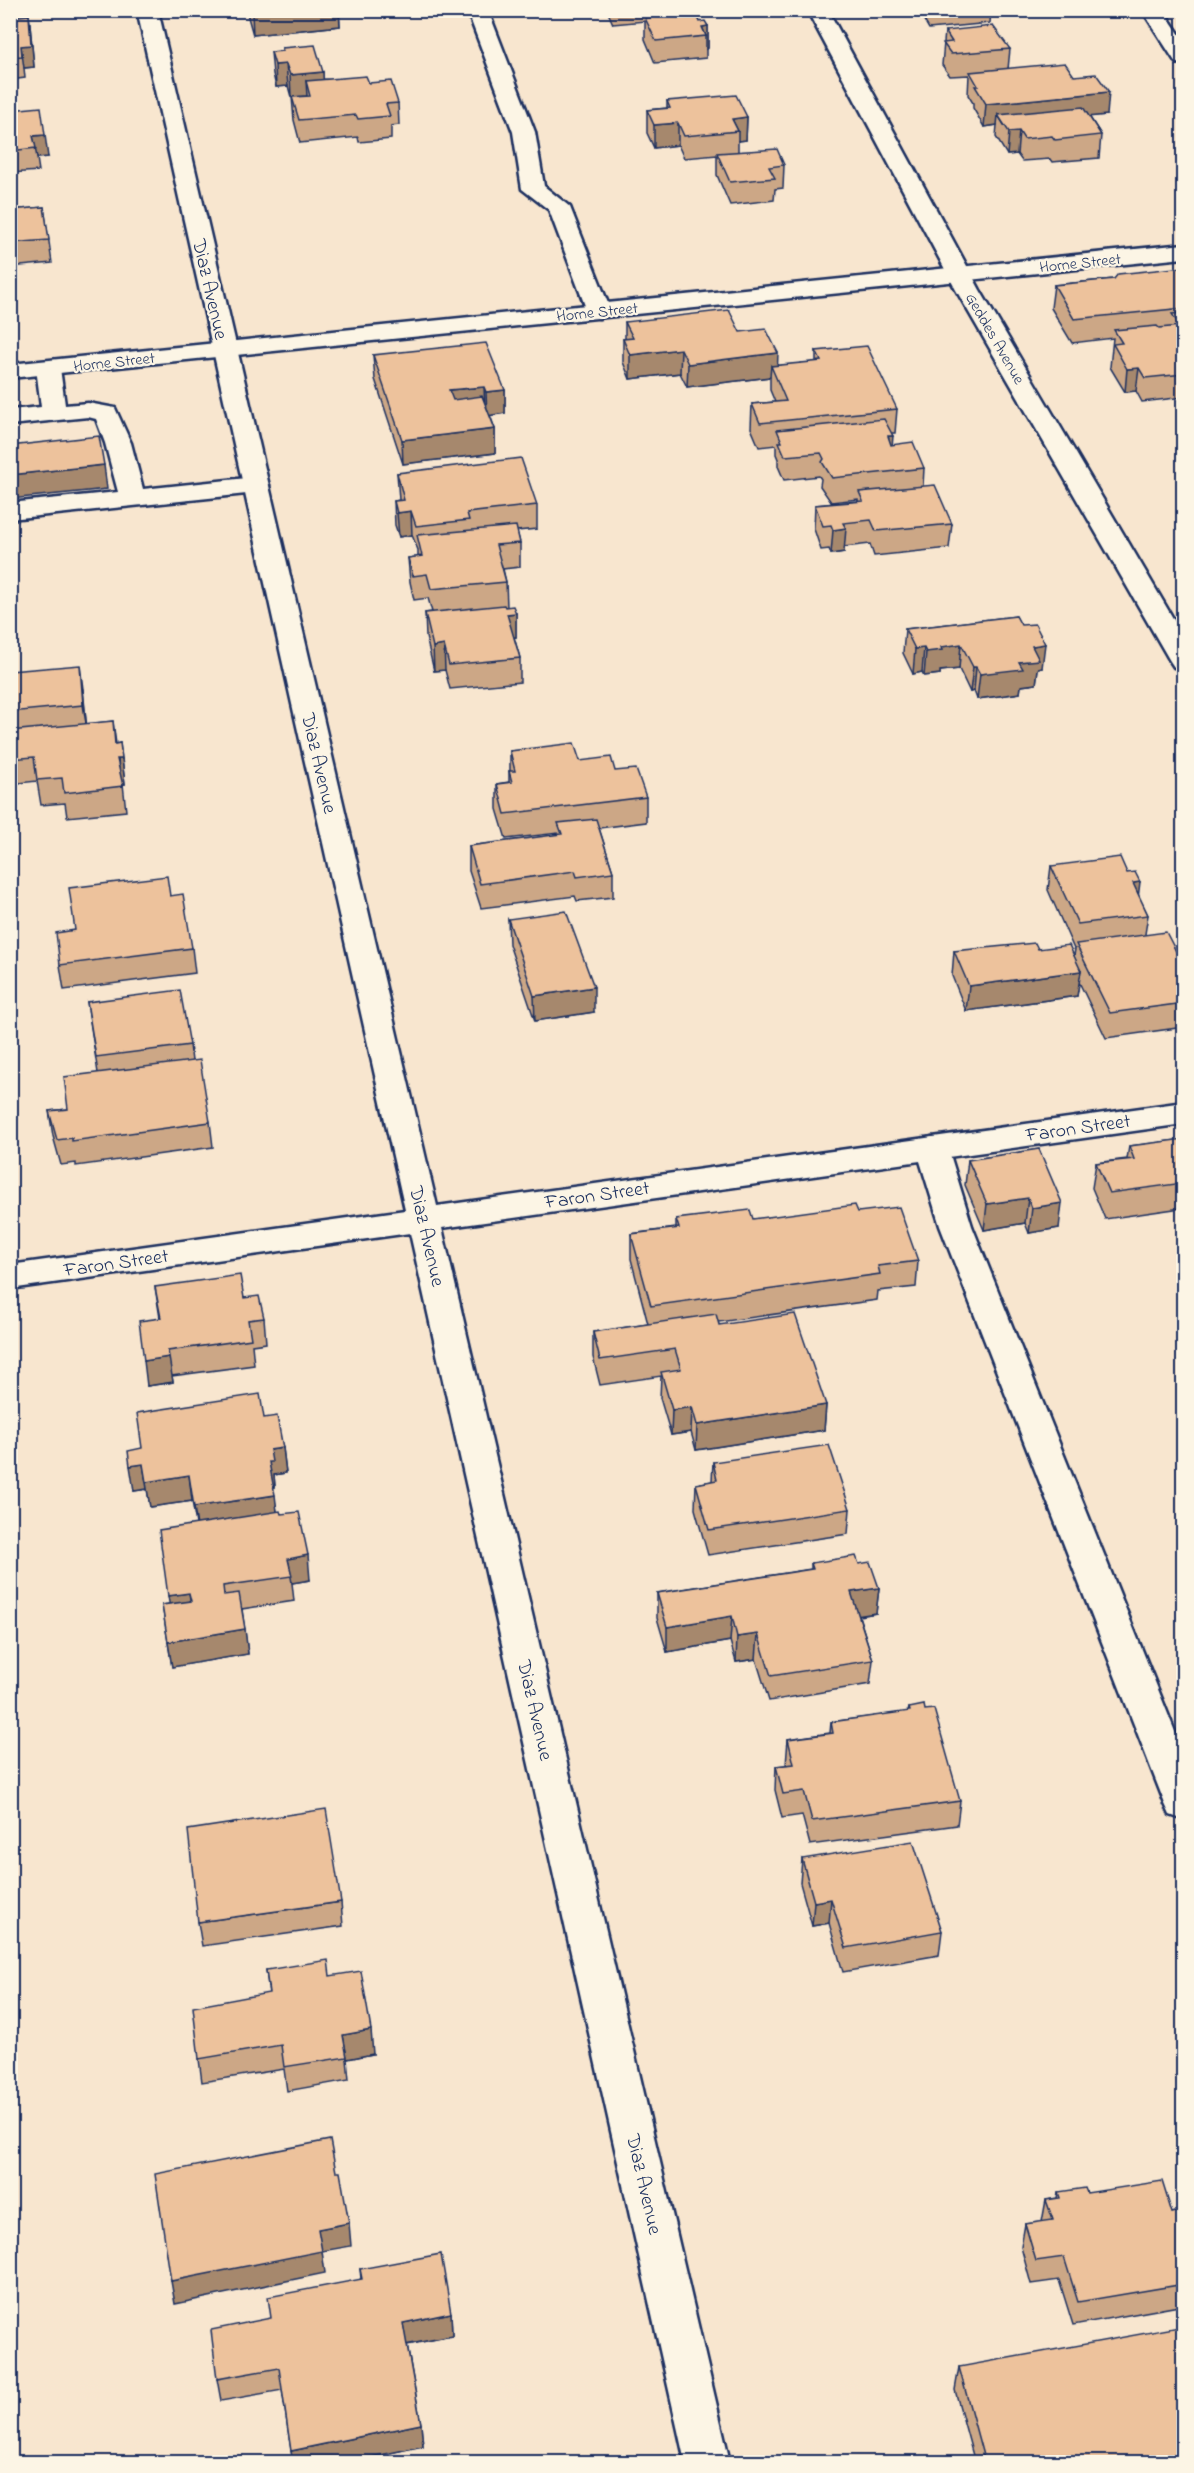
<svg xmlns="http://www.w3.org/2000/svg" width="1194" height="2473" viewBox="0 0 1194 2473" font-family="'Indie Flower',sans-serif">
	<rect width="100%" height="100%" fill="#f8e6cf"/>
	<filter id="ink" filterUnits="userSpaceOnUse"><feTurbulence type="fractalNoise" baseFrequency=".0167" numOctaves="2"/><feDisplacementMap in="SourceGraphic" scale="12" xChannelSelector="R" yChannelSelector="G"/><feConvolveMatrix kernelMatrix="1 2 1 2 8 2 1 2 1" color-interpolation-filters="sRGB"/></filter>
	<g filter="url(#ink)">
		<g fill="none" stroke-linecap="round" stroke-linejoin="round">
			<g stroke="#1b2f5e" stroke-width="5">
				<path id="service" d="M467,10H488L535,132L544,186L570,207L611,311L607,316L599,318L591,316L587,311L549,210L522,189L513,132Z
					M1142,10H1163L1184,41V64L1176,63Z
					M48,361L57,363L60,368L65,405L88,403L115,408L131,443L143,489L256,477L265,480L269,485L265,490L256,493L10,519V503L118,492L105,443L96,419L88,417L10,425V410L41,407L36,368L39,363Z
					M932,1137L943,1140L948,1148L972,1226L1184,1754V1820L1170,1815L1165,1804L940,1226L916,1148L921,1140Z"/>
			</g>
			<g stroke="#1b2f5e" stroke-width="5">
				<path id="minor" d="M137,10H158L437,1206L1184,1102V1124L442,1228L730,2462H685L410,1233L10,1289V1265L405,1210Z
					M807,10H828L980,290L1184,637V669L1174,667L1170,661L956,290Z"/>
			</g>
			<g stroke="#1b2f5e" stroke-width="5">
				<path id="tertiary" d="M1184,244V258L10,378V364Z"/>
			</g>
			<use href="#service" fill="#fcf5e5" fill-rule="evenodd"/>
			<use href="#minor" fill="#fcf5e5" fill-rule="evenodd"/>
			<use href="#tertiary" fill="#fcf5e5" fill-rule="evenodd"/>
		</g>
		<path fill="#cca786" stroke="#1b2f5e" stroke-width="1.5" d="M10,10H16L17,16L29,15L34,67L24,68L25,78L10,80Z
			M247,10H339L340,26L253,35L248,17Z
			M607,10H687V14L708,26V48L706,49V58L655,63L645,39V21L613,24Z
			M918,10H991L990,23L929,29Z
			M945,31L1010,49L1008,69L1074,76L1107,115L1089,116L1101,135L1099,158L1052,162L1050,159L1022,161L1017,154L1007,155L996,137L997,125L984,127L973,108V103L968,95L969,75L950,76L942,65Z
			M282,48L323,72V79L369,83L398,103L399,125L391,126V139L359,142L358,137L300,143L294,120L292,97L307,96L291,97L288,86L276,87L273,74L271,52L282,51Z
			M667,101L747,117L746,140L738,141V152L784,165L783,188L775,189L774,200L730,205L717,175V155L684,158L678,145L654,148L647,133V110L667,108Z
			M10,110L48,157L37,158L39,171L10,173Z
			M44,207L52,263L10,267V210Z
			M1184,267V397L1142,402L1136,391L1125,392L1110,367L1113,338L1072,343L1051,308L1054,285L1114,279Z
			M625,322L740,332L777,366L816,362V351L897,409L895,433H891L892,445L924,468L923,486L952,524L949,548L874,556L870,544L844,547V552L831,554L829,549L821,550L814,529L815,505L858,501V499L831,502L820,486L821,479L819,476L784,480L778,466V459L776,454V445L759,447L751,428L752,404L775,402L770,390V377L687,387L680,373L630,379L623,362V339H625Z
			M373,355L505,390V413L490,415L495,429V453L403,464L375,379Z
			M397,473L537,505V529L517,531L520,543V567L503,569L506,582L507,607H504L516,613V637H514L520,658V682L450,689L445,670L434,671L426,637L425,613L432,612L428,598L414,600L410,582L408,558L418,557V550L412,535L399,537L395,525L394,501L399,500Z
			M1016,616L1042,668L1038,669L1036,684L1021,686L1020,693L977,699L974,691L970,692L959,669L940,671V674L924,676L922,672L913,674L903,653L905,629Z
			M10,671L83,689L86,724L113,721L116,744L120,743L125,784H123L126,811L67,817L65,803L41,805L37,781L10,784Z
			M510,751L580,761L615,771L646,797V822L599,828L613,872V897L577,901L575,896L481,908L469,871V846L558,835V833L506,839L497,809V784L509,782V771H510Z
			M1051,866L1138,895L1148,915L1145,934L1184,967V1027L1106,1038L1079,982L1077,996L966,1011L952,976L954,951L1038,949L1074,956L1075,949H1074L1048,890Z
			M170,896L192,948L195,973L64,990L60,965L75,930Z
			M508,919L594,1012L535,1021L509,944Z
			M87,1002L190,1045L192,1061L210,1122L213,1147L76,1166V1163L61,1165L53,1136L49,1111L68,1109L98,1073Z
			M1184,1139V1202H1182L1181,1208L1105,1219L1092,1188L1096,1163L1127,1159L1129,1146Z
			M1039,1149L1059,1228L1029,1233L1025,1223L984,1230L965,1185L968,1160Z
			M858,1212L918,1261L916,1287L878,1291L877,1300L718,1322L719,1325L826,1405L824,1430L696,1450L691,1432L671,1435L660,1398L661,1376L600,1385L593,1357V1332L648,1324L631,1259V1234L676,1228V1219H753Z
			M155,1287L244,1298L264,1318L266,1343L252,1345L254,1365L172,1376L173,1382L147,1386L160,1318Z
			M264,1418L283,1448L286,1473L274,1475L275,1487H273L277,1512L281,1514L310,1580L292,1583L294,1601L242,1609L248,1654L172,1667L162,1605L170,1604L196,1524L192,1501L150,1507L147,1489L134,1491L142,1448Z
			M713,1462L850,1509L848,1534L708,1555L695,1509L696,1484L712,1481Z
			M811,1563L859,1564L879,1588L876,1613L859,1616L873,1660L870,1684L769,1701L756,1659L736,1662L730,1641L667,1652L657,1618V1593L811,1569Z
			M909,1708L960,1801L957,1825L810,1845L802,1815L782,1818L775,1790L776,1766L786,1765L788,1739L830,1733L831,1722L908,1712Z
			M802,1859L942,1931L939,1955L843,1972L829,1923L812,1926L800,1883Z
			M341,1902L343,1926L202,1946L198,1922Z
			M266,1970L330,1976L373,2054L347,2059L349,2080L287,2091L284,2069L202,2082L199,2059L269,1994Z
			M1058,2192L1087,2193L1172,2213L1184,2210V2305L1073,2325L1059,2280L1031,2284L1021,2247L1025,2224L1042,2222L1046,2200L1057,2198Z
			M360,2269L451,2313L452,2336L407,2345L421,2424L423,2446L343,2463H293L282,2390L221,2401L217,2379L271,2318L361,2279Z
			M959,2367L1184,2463H975L955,2390Z"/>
		<path fill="#a6886d" stroke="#1b2f5e" stroke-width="1.5" d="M10,10H16L18,30L10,31Z
			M271,10H339L340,26L253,35L252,13Z
			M29,15L34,67L24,68L21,46Z
			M708,26V48L706,49V36L702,27Z
			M286,64L288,86L276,87L275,65Z
			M323,72L324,94L306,81L307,96L291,97L290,75Z
			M1109,92L1107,115L1004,125L998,115L997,125L984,127L986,104Z
			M747,117L746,140L738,141V131L732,119Z
			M678,123V145L654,148V125Z
			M1019,131L1017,154L1007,155L1009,132Z
			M45,135L48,157L37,158L33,136Z
			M681,349L680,373L630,379V355Z
			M778,353L777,377L771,366L770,377L687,387L688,364Z
			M1139,368L1136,391L1125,392L1127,369Z
			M484,387L485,410L450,414L449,390Z
			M505,390V413L487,416L486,392Z
			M495,429V453L403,464L402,440Z
			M888,436H893L891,459Z
			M104,465L107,489L10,499V475Z
			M411,511L412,535L399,537L397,513Z
			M846,528L844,552L831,554L833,530Z
			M516,613V637L507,638V614Z
			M961,644L959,669L940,671V674L924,676L926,652L941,647Z
			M1045,644L1042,668L1038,669L1036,684L1021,686L1020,693L977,699L980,674L1019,662L1032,646Z
			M444,645L445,670L434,671L433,647Z
			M924,648L922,672L913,674L915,649Z
			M80,665L83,689L87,729L83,705Z
			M973,667H976L974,691L970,692Z
			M118,759H122L125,784H120Z
			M1140,882L1137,907L1133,883Z
			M1081,971L1077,996L966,1011L969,986Z
			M594,987V1012L535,1021L534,996Z
			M1028,1198L1025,1223L984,1230L987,1204Z
			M1062,1203L1059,1228L1029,1233L1032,1208Z
			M169,1357L173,1382L147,1386L144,1361Z
			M826,1405L824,1430L696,1450L697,1425Z
			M692,1407L691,1432L671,1435L672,1410Z
			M283,1448L286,1473L274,1475L275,1487H271L269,1462L270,1450Z
			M143,1464L147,1489L134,1491L130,1466Z
			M189,1475L192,1501L150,1507L146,1482Z
			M275,1495L278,1520L198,1532L194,1507Z
			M308,1555L310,1580L292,1583L288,1559Z
			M879,1588L876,1613L849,1617L851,1592Z
			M189,1593L193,1618L172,1621L168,1596Z
			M732,1616L730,1641L667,1652V1627Z
			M245,1629L248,1654L172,1667L168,1642Z
			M758,1634L756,1659L736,1662L737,1637Z
			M831,1899L829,1923L812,1926L814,1902Z
			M371,2030L373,2054L347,2059L343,2035Z
			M349,2223L351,2246L322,2251L325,2273L175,2304L171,2281L318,2229Z
			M451,2313L452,2336L405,2345L403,2323Z
			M1184,2382V2402L1179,2383Z
			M421,2424L423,2446L343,2463H293L291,2451Z"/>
		<path fill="#edc29c" stroke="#1b2f5e" stroke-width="1.5" d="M251,10H271L252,13Z
			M696,13L700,22L705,21L708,26L702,27L706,36L656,41L645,18Z
			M29,15L31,45L21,46L22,56L10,57V17Z
			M993,26L1010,49L951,54L943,43L952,42L945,31Z
			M315,45L323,72L290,75L286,64L275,65L271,52L283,51L282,48Z
			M1065,63L1074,76L1096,74L1109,92L986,104L975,86H978L970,72Z
			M366,76L369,83L391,81L398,103L386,104L390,116L358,119L356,115L299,120L292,97L310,96L306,81Z
			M736,95L747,117L732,119L738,131L684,136L678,123L654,125L647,110L670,108L667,101Z
			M41,107L45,135L33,136L36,148L10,151V110Z
			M1083,107L1101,135L1055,140L1052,136L1024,139L1019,131L1009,132L998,115Z
			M777,149L784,165L769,167L775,178L730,182L717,153Z
			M44,207L49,240L10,243V210Z
			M1184,267V308L1074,319L1054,285L1114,279L1118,274Z
			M729,310L740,332L766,329L778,353L688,364L681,349L630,355L623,339L633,338L625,322Z
			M1184,313V374L1145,378L1139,368L1127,369L1113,344L1122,343L1114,330L1157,326L1159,328L1180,326L1172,314Z
			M486,343L505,390L486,392L484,387L449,390L453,400L482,396L495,429L402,440L373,355Z
			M867,346L897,409L760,423L752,404L786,401L771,366L821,361L816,351Z
			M884,419L893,436H888L891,445L913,442L924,468L832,478L822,462L824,459L821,453L785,456L779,442H782L777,430Z
			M99,436L104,465L10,475V446Z
			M521,458L537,505L467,513L469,520L416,526L411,511L397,513L394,501L404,500L397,473Z
			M935,485L952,524L876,531L871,520L843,523L846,528L833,530L831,525L823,526L815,505L863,501L859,492Z
			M516,526L520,543L496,545L506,582L431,589L427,574L413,576L408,558L422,556L417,535Z
			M504,605L505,607L513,606L516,613L507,614L520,658L449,665L444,645L433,647L425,613Z
			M1016,616L1021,625L1035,624L1045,644L1032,646L1039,660L1019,662L1023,669L980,674L976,667H973L961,644L941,647L942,650L926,652L924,648L915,649L905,629Z
			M80,665L83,705L10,712V671Z
			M113,721L115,744L120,743L122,759H117L123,786L64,793L62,778L37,780L34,757L10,759V731Z
			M574,743L580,761L611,757L615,771L636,769L646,797L505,814L497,784L512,782L509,771H515L510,751Z
			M596,819L613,872L577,877L575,871L480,884L469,846L562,834L558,823Z
			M1120,857L1127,873L1135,872L1140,882L1133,883L1148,915L1078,924L1051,866Z
			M167,876L170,896L183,894L192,948L60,965L56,933L75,930L69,888Z
			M566,911L594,987L534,996L508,919Z
			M1166,932L1184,967V1003L1110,1013L1076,944Z
			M1035,943L1038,949L1069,945L1081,971L969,986L954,951Z
			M180,990L190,1045L96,1057L87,1002Z
			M200,1060L210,1122L72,1141V1138L57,1140L49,1111L68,1109L64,1077Z
			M1184,1139V1177L1182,1178L1184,1183L1109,1193L1096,1163L1134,1159L1129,1146Z
			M1039,1149L1062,1203L1032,1208L1028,1198L987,1204L968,1160Z
			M855,1205L858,1212L899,1207L918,1261L878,1266L880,1274L651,1306L631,1234L679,1228L676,1219L750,1210L753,1219Z
			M240,1275L244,1298L259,1296L264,1318L248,1320L251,1339L168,1351L169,1357L144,1361L139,1321L161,1318L155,1287Z
			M716,1314L719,1325L795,1314L826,1405L697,1425L692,1407L672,1410L661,1372L681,1369L675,1349L600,1360L593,1332Z
			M260,1394L264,1418L277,1416L283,1448L270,1450L272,1462H269L275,1495L194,1507L189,1475L146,1482L143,1464L130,1466L128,1451L142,1448L137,1413Z
			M829,1445L850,1509L709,1530L696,1484L717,1480L713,1462Z
			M280,1511L281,1514L299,1512L308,1555L288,1559L292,1576L223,1586L224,1595L239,1593L245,1629L168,1642L162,1605L191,1601L189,1593L168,1596L159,1530Z
			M856,1556L859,1564L870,1562L879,1588L851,1592L873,1660L771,1676L758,1634L737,1637L732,1616L667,1627L657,1593L813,1569L811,1563Z
			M924,1705L925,1710L934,1709L960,1801L812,1821L804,1791L783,1794L776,1766L794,1764L788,1739L833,1733L831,1722L910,1711L909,1708Z
			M326,1809L341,1902L198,1922L188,1830Z
			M913,1841L942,1931L846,1948L831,1899L814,1902L802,1859Z
			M328,1960L330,1976L361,1971L371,2030L343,2035L347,2057L284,2067L281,2045L199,2059L193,2007L269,1993L266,1970Z
			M330,2140L336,2172H340L349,2223L318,2229L322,2251L171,2281L155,2174Z
			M1162,2181L1172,2213L1184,2210V2284L1078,2302L1064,2257L1036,2261L1025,2224L1053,2220L1046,2200L1060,2198L1058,2192L1085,2188L1087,2193Z
			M441,2254L451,2313L403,2323L421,2424L291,2451L279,2368L217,2379L211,2330L271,2318L268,2297L362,2279L360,2269Z
			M1179,2327L1184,2341V2382L1179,2383L1184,2396V2463H985L959,2367Z"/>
	</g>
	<g text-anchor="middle" stroke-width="4.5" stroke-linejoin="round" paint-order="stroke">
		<g font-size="16" fill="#1b2f5e" stroke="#fcf5e5">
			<text transform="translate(1080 262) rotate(-6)" y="6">Horne Street</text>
			<text transform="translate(597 311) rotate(-6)" y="6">Horne Street</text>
			<text transform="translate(996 338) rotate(60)" y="6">Geddes Avenue</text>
			<text transform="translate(114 361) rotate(-6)" y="6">Horne Street</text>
		</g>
		<g font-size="20" fill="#1b2f5e" stroke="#fcf5e5">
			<text transform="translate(211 289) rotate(77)" y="7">Diaz Avenue</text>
			<text transform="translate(320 763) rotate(77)" y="7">Diaz Avenue</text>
			<text transform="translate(1078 1127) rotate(-8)" y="7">Faron Street</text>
			<text transform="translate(597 1194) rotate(-8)" y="7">Faron Street</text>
			<text transform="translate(428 1236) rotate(77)" y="7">Diaz Avenue</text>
			<text transform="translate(116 1262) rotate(-8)" y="7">Faron Street</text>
			<text transform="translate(536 1710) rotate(77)" y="7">Diaz Avenue</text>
			<text transform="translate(645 2184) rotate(77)" y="7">Diaz Avenue</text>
		</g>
	</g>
	<rect width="1194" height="2473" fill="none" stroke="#fcf5e5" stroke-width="36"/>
	<rect x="18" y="18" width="1158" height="2437" fill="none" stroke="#1b2f5e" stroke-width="2" filter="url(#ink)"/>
</svg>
